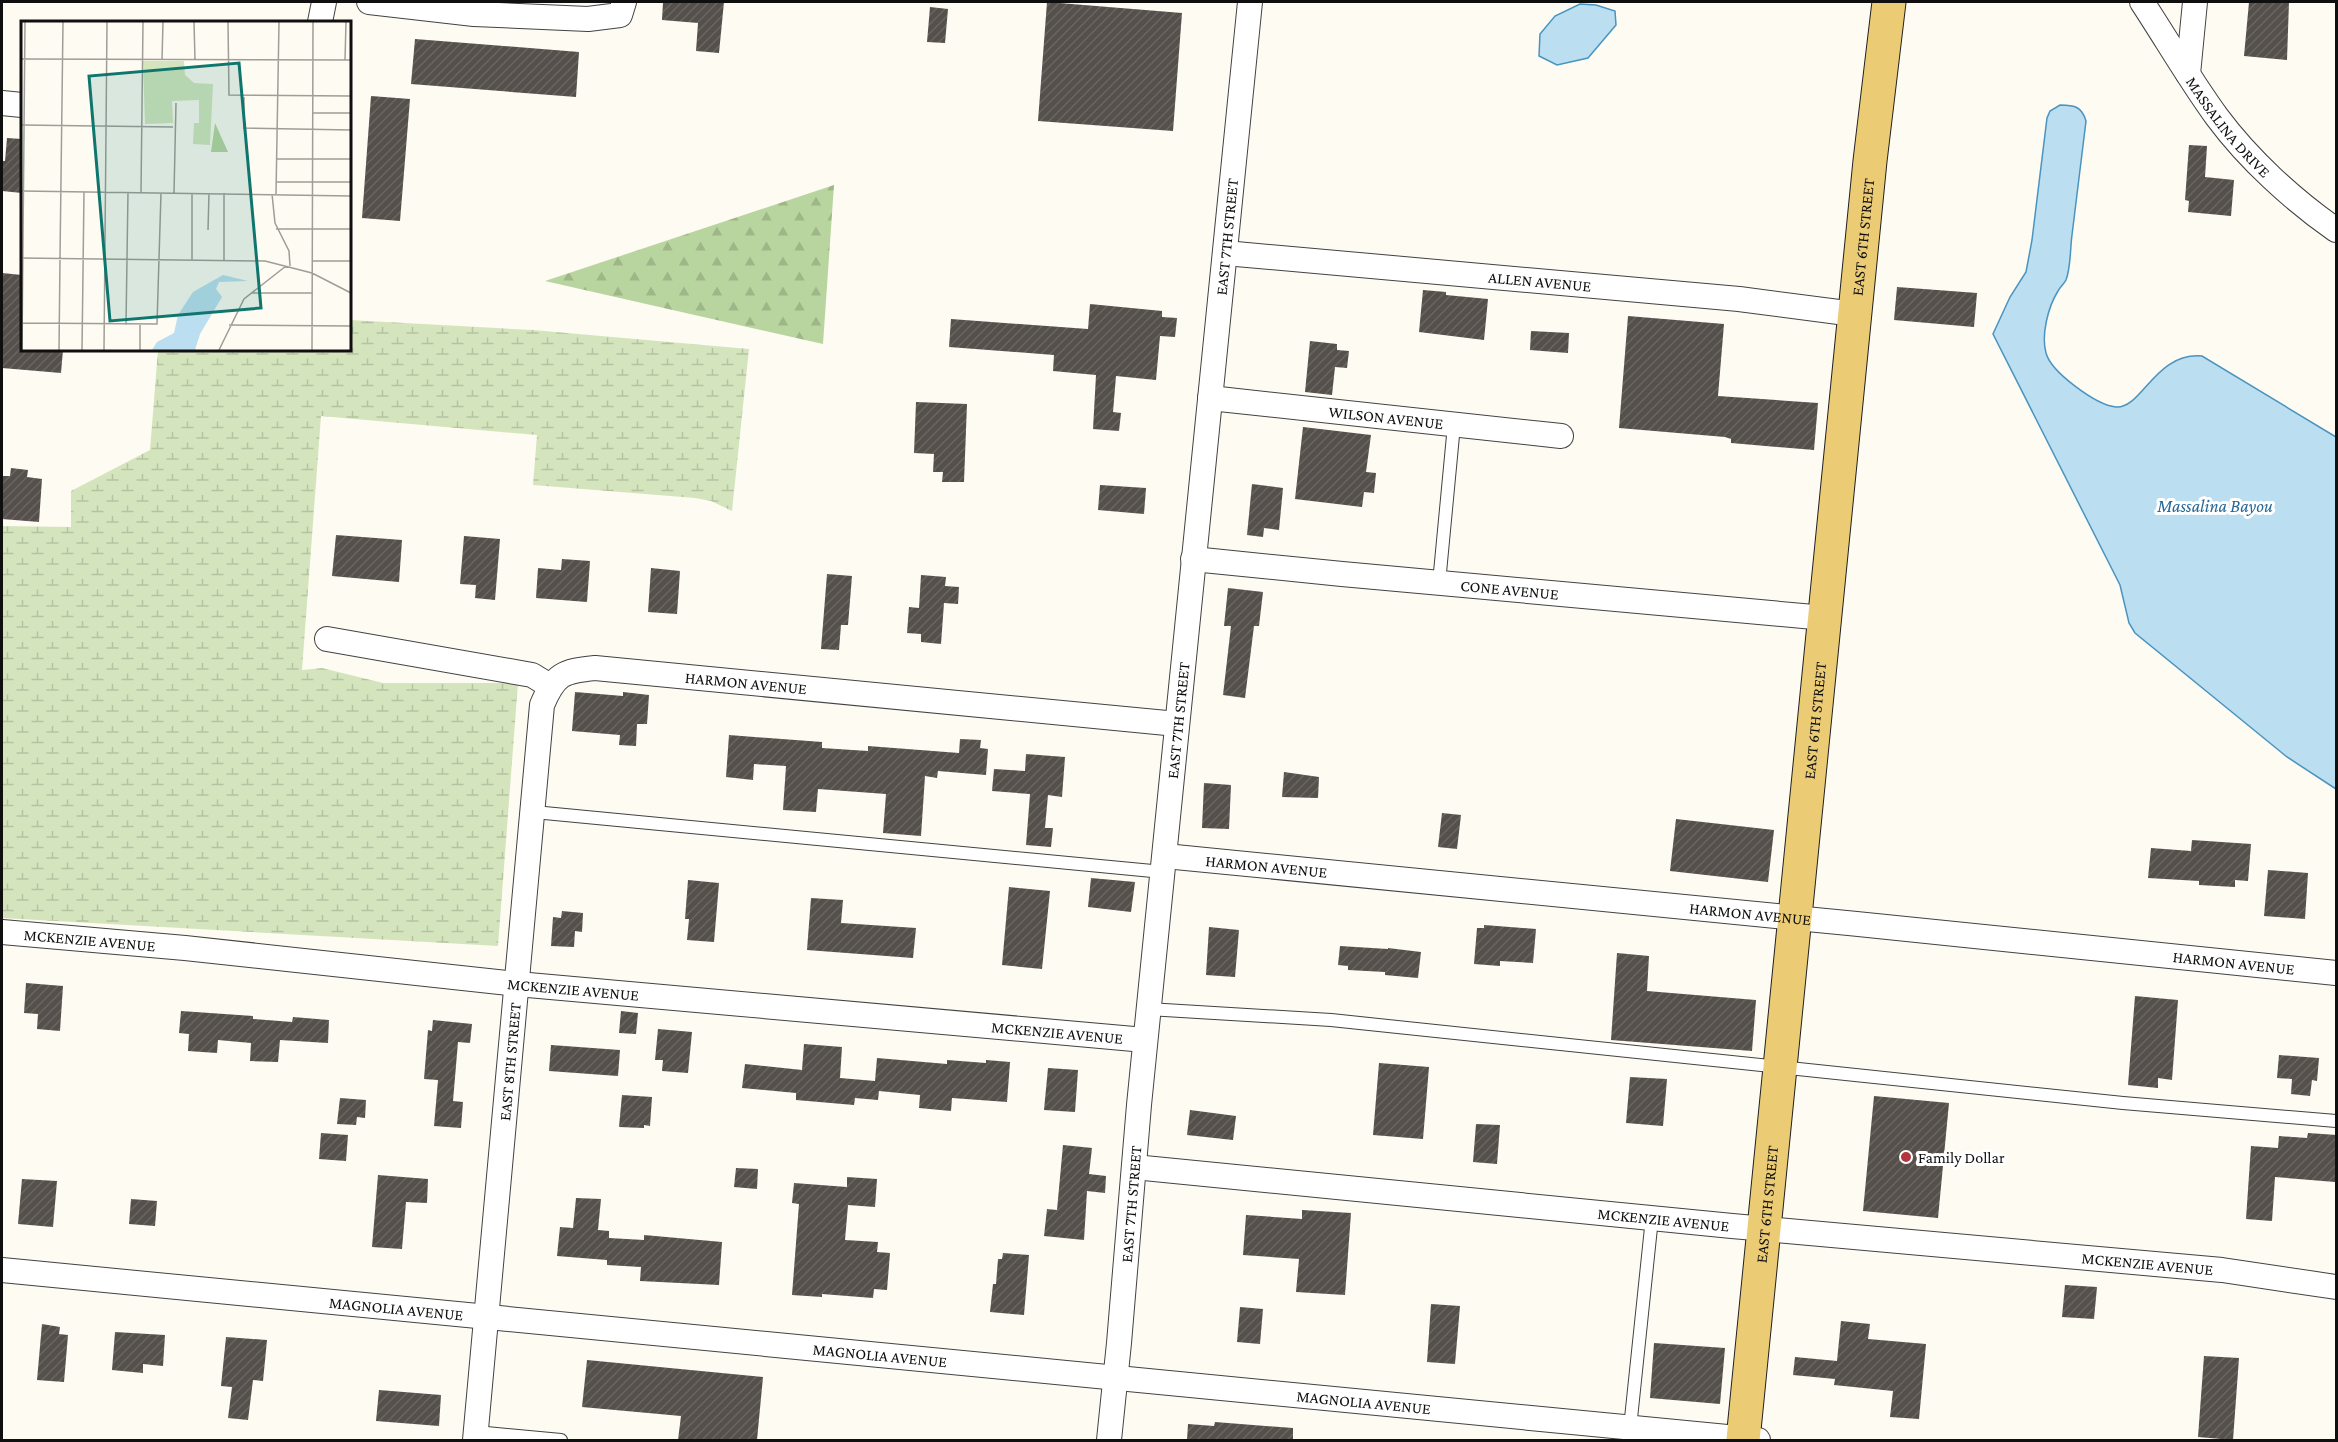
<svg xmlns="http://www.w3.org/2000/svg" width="2338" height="1442" viewBox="0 0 2338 1442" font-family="'Crimson Pro',serif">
	<defs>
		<pattern id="forest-firs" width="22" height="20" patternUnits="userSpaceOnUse" patternTransform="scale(1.5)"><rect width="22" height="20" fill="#b9d59f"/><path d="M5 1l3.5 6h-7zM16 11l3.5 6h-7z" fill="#9eb688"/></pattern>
		<pattern id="wetland-marsh" width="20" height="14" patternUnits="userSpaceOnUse" patternTransform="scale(1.5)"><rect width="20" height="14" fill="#d4e5be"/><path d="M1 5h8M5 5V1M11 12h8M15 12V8" fill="none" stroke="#b5c3a2"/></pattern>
		<pattern id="building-hatch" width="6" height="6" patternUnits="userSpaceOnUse" patternTransform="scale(1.5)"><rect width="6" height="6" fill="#56504c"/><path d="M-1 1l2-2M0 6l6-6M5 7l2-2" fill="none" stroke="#696561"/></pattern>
	</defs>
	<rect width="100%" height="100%" fill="#fefbf2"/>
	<path fill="url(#forest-firs)" d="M834,185L823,344L545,281Z"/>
	<path fill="url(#wetland-marsh)" d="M350,320L533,330L749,349L732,511L711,501L695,498L533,485L537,435L321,416L302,670L322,668L383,683H518L498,946L2,918V526L71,527V491L150,450L158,350H350Z"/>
	<path fill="#bbdef0" stroke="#4994c0" stroke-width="1.5" d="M1580,4L1596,5L1615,11L1616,25L1588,58L1557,65L1539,56L1540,34L1555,16Z
		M2060,105C2075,105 2082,107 2086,121C2081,159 2077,197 2072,235C2070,249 2071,267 2066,280C2064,284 2060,287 2058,291C2048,307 2041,335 2046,353C2051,372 2096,405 2116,407C2142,409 2155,352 2202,356L2336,437V789L2287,757L2135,633L2129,623L2120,585L1993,334L2010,297L2026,272L2032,240L2047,118L2050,111Z"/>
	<path fill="url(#building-hatch)" d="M663,2H724L719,53L696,51L698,23L662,20Z
		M1047,2L1182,13L1173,131L1038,121Z
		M2249,2H2289L2287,60L2244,56Z
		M930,7L948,9L945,43L927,42Z
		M415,39L579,52L576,97L411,84Z
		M371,96L410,99L400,221L362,218Z
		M7,138L22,139V193L2,191V161H5Z
		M2189,145L2207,146L2205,177L2234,180L2231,216L2188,212L2189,201L2185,200Z
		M2,273L22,275V350H63L61,373L2,368Z
		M1897,287L1977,293L1974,327L1894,320Z
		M1423,290L1446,292V295L1488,299L1484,340L1419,332Z
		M1090,304L1162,311V317L1177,318L1175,337L1160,336L1156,380L1116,376L1113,412L1121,413L1119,431L1093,429L1096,375L1053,371L1054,355L949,347L951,319L1088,329Z
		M1628,316L1724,324L1718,396L1818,403L1814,450L1731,443V439L1725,437L1619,428Z
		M1531,331L1569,333L1568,353L1530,350Z
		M1310,341L1337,344V350L1349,351L1347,368L1335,367L1332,395L1305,392Z
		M916,402L967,404L964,482H942L943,472H933L934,454L914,453Z
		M1303,427L1371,435L1366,472L1376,473L1374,493L1364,492L1362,507L1295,499Z
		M11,468L28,470L27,477L42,479L39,522L2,519V476H10Z
		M1252,484L1283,488L1279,530L1264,528L1263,537L1247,535Z
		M1100,485L1146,488L1144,514L1098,510Z
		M336,535L402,540L399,582L332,576Z
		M464,536L500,539L495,600L475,598L476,585L460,584Z
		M562,559L590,561L587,602L536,598L538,568L561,570Z
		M651,568L680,571L677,614L648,612Z
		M827,574L852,576L848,625H841L839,650L821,649Z
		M921,575L946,577L945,586L959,587L958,604L944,603L941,644L921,642V634L907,633L909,607L919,608Z
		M1228,588L1263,592L1259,626H1254L1245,698L1223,695L1231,626H1224Z
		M575,692L623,696V692L649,695L647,724H637L636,746L619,745L620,735L572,731Z
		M729,735L822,742V748L868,751V746L959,753L960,739L981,740L980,748L988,749L986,775L938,771L937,778L925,776L921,836L883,833L886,794L818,789L816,812L783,810L786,766L754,764L753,780L726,777Z
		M1026,754L1065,757L1062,797L1048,795L1045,828H1053L1051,847L1026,845L1030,794L992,791L994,769L1025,771Z
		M1284,772L1319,777L1318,798L1282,797Z
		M1204,783L1231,785L1229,829L1202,828Z
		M1442,813L1461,815L1457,849L1438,847Z
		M1676,819L1774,830L1768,882L1670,871Z
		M2192,840L2251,844L2248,881L2235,880V887L2199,885V881L2148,878L2151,848L2191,851Z
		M2268,870L2308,873L2305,919L2264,916Z
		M1091,878L1135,882L1131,912L1088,907Z
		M688,880L719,883L714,942L687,940L689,919H685Z
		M1009,887L1050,891L1042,969L1002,965Z
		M811,898L843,900L841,923L916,928L913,958L807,950Z
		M562,911L583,913L582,932L575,931L574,947L551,946L553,917L561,918Z
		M1484,925L1536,929L1533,963L1500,961V966L1474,964L1477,928H1484Z
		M1209,927L1239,930L1235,977L1206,975Z
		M1340,946L1388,949V948L1421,952L1418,978L1385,975V972L1348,970V966L1338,965Z
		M1617,953L1649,956L1647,991L1756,1000L1752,1051L1611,1040Z
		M26,983L63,986L60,1031L37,1029L38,1014L24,1013Z
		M2135,996L2178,1000L2172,1080L2158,1078V1088L2128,1085Z
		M181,1011L253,1016V1019L292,1022L293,1017L329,1020L328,1043L280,1040L278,1062L250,1061L251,1043L218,1040L217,1053L188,1051L189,1034L179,1033Z
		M621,1011L638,1013L636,1034L619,1033Z
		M433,1020L472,1024L470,1043L458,1042L453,1101L463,1102L461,1128L434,1126L438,1080L424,1079L428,1030L432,1031Z
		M658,1029L692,1032L688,1073L662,1071L663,1060H655Z
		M804,1044L842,1047L840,1078L875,1081L877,1058L947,1064V1060L986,1063V1060L1010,1062L1007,1102L952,1098L951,1111L919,1108L920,1095L879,1091L878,1100L855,1098L854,1105L796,1100V1093L742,1088L745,1064L802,1070Z
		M551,1045L620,1050L618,1076L549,1071Z
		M2279,1055L2319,1058L2317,1081L2312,1080L2310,1096L2291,1094L2292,1079L2277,1078Z
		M1379,1063L1429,1067L1423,1139L1373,1135Z
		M1048,1068L1078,1070L1075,1112L1044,1110Z
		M1630,1077L1667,1079L1663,1126L1626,1123Z
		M622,1095L652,1097L650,1126L644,1125V1128L619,1127Z
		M1874,1096L1949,1103L1938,1218L1863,1211Z
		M340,1098L366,1100L365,1118L357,1117L356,1125L337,1124Z
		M1190,1110L1236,1116L1233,1140L1187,1135Z
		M1476,1124L1500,1125L1497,1164L1473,1162Z
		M321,1133L348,1135L346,1161L319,1159Z
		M2308,1133L2337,1135L2335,1182L2275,1177L2272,1221L2246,1219L2251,1146L2278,1148L2279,1136L2307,1138Z
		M1063,1145L1092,1148L1089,1174L1106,1176L1105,1193L1087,1191L1084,1240L1044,1236L1047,1209L1057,1210Z
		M736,1168L758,1169L757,1189L734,1187Z
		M378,1175L428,1179L427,1203L406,1202L402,1249L372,1247Z
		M847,1177L877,1179L875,1207L848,1205L845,1240L878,1242L877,1252L890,1253L887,1290L874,1289L873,1298L822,1294V1297L792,1295L799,1204L792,1203L794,1183L847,1187Z
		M22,1179L57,1181L53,1227L18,1224Z
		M576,1198L601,1199L598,1230L609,1231V1238L644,1240V1235L722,1242L719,1285L640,1281L641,1267L607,1265V1260L557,1256L560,1227L573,1228Z
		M131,1199L157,1201L155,1226L129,1224Z
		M1302,1210L1351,1213L1345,1295L1296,1292L1299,1259L1243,1255L1246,1215L1302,1219Z
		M1003,1253L1029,1255L1024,1315L990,1312L993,1284H996L998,1259H1002Z
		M2065,1285L2097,1287L2094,1319L2062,1317Z
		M1431,1304L1460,1306L1455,1364L1427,1362Z
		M1240,1307L1263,1309L1260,1344L1237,1342Z
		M1841,1321L1870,1324L1868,1339L1926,1344L1919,1419L1890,1417L1893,1391L1834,1385L1835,1379L1793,1375L1795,1357L1837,1361Z
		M42,1324L60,1327L59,1334L68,1335L64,1382L37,1380Z
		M115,1332L165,1335L163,1366L143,1364V1373L112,1370Z
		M226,1337L267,1340L263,1381L253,1380L248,1420L228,1418L232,1387L221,1386Z
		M1654,1343L1725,1348L1720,1404L1650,1398Z
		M2204,1356L2239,1358L2233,1440L2198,1437Z
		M587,1360L763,1377L757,1440H678L681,1416L582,1407Z
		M379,1390L441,1395L439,1426L376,1421Z
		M1215,1422L1293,1428V1440H1187L1188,1424L1214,1426Z"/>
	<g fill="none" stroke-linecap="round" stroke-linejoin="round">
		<g stroke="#424242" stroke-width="14">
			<path id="lane" d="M1439,583L1454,425
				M534,812L1163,872
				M1148,1009L1331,1020L2123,1103L2336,1121
				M1630,1428L1652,1218
				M476,1432L561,1440"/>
		</g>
		<g stroke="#424242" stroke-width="26">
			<g id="street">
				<path d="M369,2L474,14L588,19L620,15L624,2"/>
				<path id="s1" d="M2142,2C2167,40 2190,80 2217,117C2249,160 2293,200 2336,230"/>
				<path d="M320,22L324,2"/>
				<path d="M2188,74L2195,2"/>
				<path d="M2,103L22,105"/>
				<path id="s2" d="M1225,253L1739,299L1854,314"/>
				<path id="s3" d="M1210,398L1561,436"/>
				<path id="s4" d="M1193,559L1342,574L1825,618"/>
				<path d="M327,639L532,675L550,686"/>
				<path id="s5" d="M1165,856C1555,894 1946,932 2336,973"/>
				<path id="s6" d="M2,932L185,948L517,984L1145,1040"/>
				<path id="s7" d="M1134,1167L1732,1226L2222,1270L2336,1287"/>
				<path id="s8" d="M2,1270L1758,1440"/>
				<path id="s9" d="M475,1440L542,705C555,674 563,671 595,668L1177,724"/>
				<path id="s10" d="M1109,1440L1119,1343L1139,1105L1250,2"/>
			</g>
		</g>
		<g stroke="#202020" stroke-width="35">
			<g id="primary">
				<path id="s11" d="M1743,1440L1870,161L1889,2"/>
			</g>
		</g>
		<use href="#lane" stroke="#fff" stroke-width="12"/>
		<use href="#street" stroke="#fff" stroke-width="24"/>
		<use href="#primary" stroke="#ebcb74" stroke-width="33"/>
	</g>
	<circle fill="#b1343e" stroke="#fff" stroke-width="2" cx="1906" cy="1157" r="6"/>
	<g text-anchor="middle" stroke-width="6" stroke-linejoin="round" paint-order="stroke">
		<g font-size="16" fill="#0f0f0f" stroke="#fff">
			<text dy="6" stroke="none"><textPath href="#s1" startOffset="152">MASSALINA DRIVE</textPath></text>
			<text dy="6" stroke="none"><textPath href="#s10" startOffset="1209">EAST 7TH STREET</textPath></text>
			<text dy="6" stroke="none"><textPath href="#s11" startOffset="1209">EAST 6TH STREET</textPath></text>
			<text dy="6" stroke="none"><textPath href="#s2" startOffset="316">ALLEN AVENUE</textPath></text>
			<text dy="6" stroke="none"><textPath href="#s3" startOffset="177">WILSON AVENUE</textPath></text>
			<text dy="6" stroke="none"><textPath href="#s4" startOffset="318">CONE AVENUE</textPath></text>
			<text dy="6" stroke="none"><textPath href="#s9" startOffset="960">HARMON AVENUE</textPath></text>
			<text dy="6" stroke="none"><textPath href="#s10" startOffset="723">EAST 7TH STREET</textPath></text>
			<text dy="6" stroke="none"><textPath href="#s11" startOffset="723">EAST 6TH STREET</textPath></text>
			<text dy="6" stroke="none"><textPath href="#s5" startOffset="102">HARMON AVENUE</textPath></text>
			<text dy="6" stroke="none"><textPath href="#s5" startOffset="588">HARMON AVENUE</textPath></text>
			<text dy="6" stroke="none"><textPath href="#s6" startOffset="88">MCKENZIE AVENUE</textPath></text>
			<text dy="6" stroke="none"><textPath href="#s5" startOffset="1074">HARMON AVENUE</textPath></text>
			<text dy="6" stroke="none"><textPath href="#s6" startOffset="574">MCKENZIE AVENUE</textPath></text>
			<text dy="6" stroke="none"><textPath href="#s6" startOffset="1060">MCKENZIE AVENUE</textPath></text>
			<text dy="6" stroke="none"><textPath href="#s9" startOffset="380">EAST 8TH STREET</textPath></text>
			<text dy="6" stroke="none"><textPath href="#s11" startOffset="237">EAST 6TH STREET</textPath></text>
			<text dy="6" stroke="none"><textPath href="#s10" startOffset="237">EAST 7TH STREET</textPath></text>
			<text dy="6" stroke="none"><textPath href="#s7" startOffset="532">MCKENZIE AVENUE</textPath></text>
			<text dy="6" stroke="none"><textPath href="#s7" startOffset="1018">MCKENZIE AVENUE</textPath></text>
			<text dy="6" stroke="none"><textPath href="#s8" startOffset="396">MAGNOLIA AVENUE</textPath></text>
			<text dy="6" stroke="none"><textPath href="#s8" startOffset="882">MAGNOLIA AVENUE</textPath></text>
			<text dy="6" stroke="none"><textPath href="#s8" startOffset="1368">MAGNOLIA AVENUE</textPath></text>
		</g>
		<g font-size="16" fill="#0f0f0f" stroke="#fff" text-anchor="start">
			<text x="1918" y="1163">Family Dollar</text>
		</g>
		<g font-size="18" font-style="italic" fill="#246795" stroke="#fff">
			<text x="2215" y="512">Massalina Bayou</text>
		</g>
	</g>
	<g transform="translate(21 21)">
		<rect width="330" height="330" fill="#fefbf2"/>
		<path d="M194,102L207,131H190Z" fill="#b9d59f"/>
		<path d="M122,40H163L164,54L173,62L192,63L189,124L172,123L173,102H178V79L151,80L152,102L124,103Z" fill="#d4e5be"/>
		<path d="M202,254L227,260L198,261L195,268L201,276L179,313L174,329H131L136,321L153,312L157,294L172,271Z" fill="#bbdef0"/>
		<path fill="none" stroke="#9e9d97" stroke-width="1.5" d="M173,1L174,39M207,1L208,74L330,75M0,38L330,39M141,39L142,1M324,39L325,1M223,76V107L330,109M292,92H330M0,104L152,106M256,138H330M255,161H330M0,170L330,175M120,171L122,1M153,172L155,82M251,173L254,202L268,230L269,245M255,173L258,1M255,208H330M187,209L188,172M0,237L244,240L291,252L330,272M39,237L42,1M171,239V172M203,239V172M291,240H330M231,272H291M1,302L136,303L140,172M105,304L107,171M208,304L330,305M1,329L4,1M38,329L39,237M61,329L63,171M83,329L86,1M119,329V304M198,329L223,278L265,245M291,329L292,1"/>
		<path fill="#0f766e" fill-opacity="0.15" stroke="#0f766e" stroke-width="3" d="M218,42L240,287L89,300L68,55Z"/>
		<rect width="330" height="330" fill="none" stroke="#0f0f0f" stroke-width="3"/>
	</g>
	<rect width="2338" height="1442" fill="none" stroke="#0f0f0f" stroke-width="6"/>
</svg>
